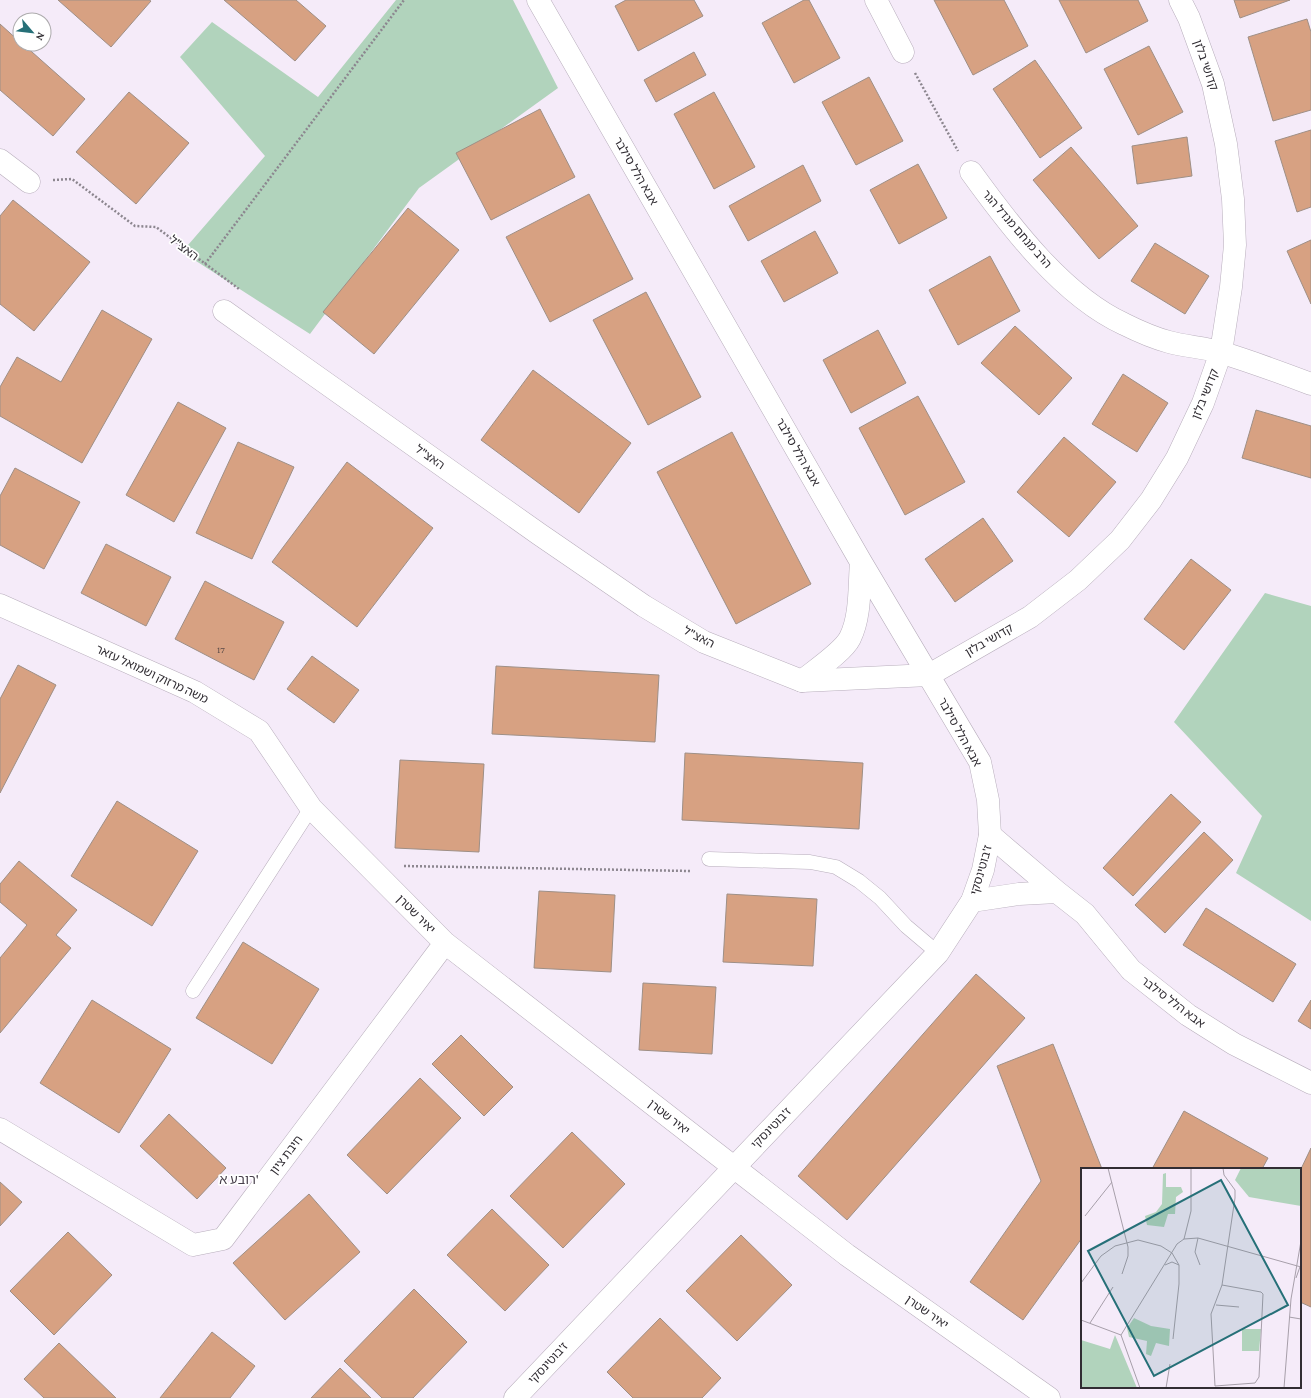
<svg xmlns="http://www.w3.org/2000/svg" width="1311" height="1398" viewBox="0 0 1311 1398" font-family="'Crimson Pro','Noto Sans Hebrew',serif">
	<rect width="100%" height="100%" fill="#f5ebf9"/>
	<path fill="#b1d3bc" d="M396,0H513L558,88L419,188L310,334L182,252L265,156L180,57L212,22L318,97Z
		M1265,593L1311,606V921L1236,873L1262,816L1174,722Z"/>
	<path fill="#d7a182" stroke="#9e8f86" d="M58,0H149L151,1L111,47Z
		M224,0H296L326,26L295,61Z
		M626,0H694L703,16L638,51L615,6Z
		M804,0H809L840,58L794,83L762,23Z
		M934,0H1004L1028,46L973,75Z
		M1059,0H1138L1148,21L1086,53Z
		M1234,0H1290L1240,18Z
		M1307,19L1311,32V110L1273,121L1248,37Z
		M0,24L20,42V44H23L85,99L53,136L0,90Z
		M1149,46L1183,112L1138,135L1104,69Z
		M694,52L706,75L656,102L644,80Z
		M1035,60L1082,128L1040,158L993,89Z
		M869,77L903,141L856,165L822,102Z
		M129,92L189,143L136,204L76,152Z
		M714,92L755,167L714,189L674,114Z
		M540,109L575,177L491,220L456,153Z
		M1311,130V207L1297,212L1275,141Z
		M1187,137L1192,176L1137,184L1132,146Z
		M1071,147L1138,226L1099,259L1033,180Z
		M918,164L947,218L899,244L870,190Z
		M803,165L821,201L748,241L729,206Z
		M589,194L633,279L550,322L506,237Z
		M13,200L90,262L34,331L0,304V216Z
		M408,208L459,250L374,354L323,312Z
		M815,231L838,273L784,302L761,261Z
		M1311,240V304L1287,251Z
		M1155,243L1209,276L1185,314L1131,281Z
		M990,256L1020,311L958,345L929,290Z
		M646,292L701,397L648,425L593,320Z
		M102,310L152,339L82,463L0,416V387L17,357L61,382Z
		M1015,326L1072,378L1039,415L981,363Z
		M878,330L906,383L851,413L823,360Z
		M533,370L631,443L579,513L481,440Z
		M1123,374L1168,403L1137,452L1092,424Z
		M918,396L965,482L905,515L859,428Z
		M178,402L226,428L174,522L126,495Z
		M1256,410L1311,426V478L1242,458Z
		M732,432L811,584L736,624L657,472Z
		M1064,437L1116,482L1069,537L1017,492Z
		M238,442L294,467L252,559L196,533Z
		M347,462L433,528L357,627L272,562Z
		M15,468L80,502L44,569L0,545V496Z
		M983,518L1013,561L955,602L925,559Z
		M106,544L171,577L146,626L81,593Z
		M1191,559L1231,590L1184,650L1144,619Z
		M205,581L284,622L254,680L175,639Z
		M312,656L359,690L334,723L287,689Z
		M18,665L56,685L0,793V699Z
		M496,666L659,675L655,742L492,734Z
		M685,753L863,763L859,829L682,820Z
		M400,760L484,764L479,852L395,848Z
		M1171,794L1201,822L1133,896L1103,868Z
		M117,801L198,851L152,926L71,876Z
		M1204,832L1233,860L1165,933L1135,905Z
		M19,861L77,910L56,935L71,948L0,1033V958L27,925L0,902V884Z
		M539,891L615,895L611,972L534,968Z
		M727,894L817,899L813,966L723,962Z
		M1206,908L1296,964L1273,1002L1183,945Z
		M243,942L319,989L272,1064L196,1018Z
		M976,974L1025,1018L847,1220L798,1176Z
		M643,983L716,987L712,1054L639,1050Z
		M92,1000L171,1049L119,1133L40,1083Z
		M1311,1000V1029L1298,1021Z
		M461,1035L513,1087L484,1116L432,1064Z
		M1053,1044L1102,1169H1082V1238L1023,1320L970,1282L1041,1181L997,1066Z
		M420,1078L461,1118L387,1194L347,1155Z
		M1184,1111L1268,1158L1262,1169H1152Z
		M169,1114L226,1168L197,1199L140,1146Z
		M572,1132L625,1184L563,1248L510,1196Z
		M1311,1148V1307L1300,1302V1171Z
		M0,1182L22,1202L0,1226Z
		M309,1194L360,1252L285,1320L233,1263Z
		M492,1209L549,1265L505,1311L447,1255Z
		M68,1232L112,1275L54,1335L10,1291Z
		M741,1235L792,1285L737,1341L686,1291Z
		M414,1289L467,1342L413,1398H382L344,1361Z
		M660,1318L721,1378L702,1398H633L607,1372Z
		M212,1332L255,1366L230,1398H160Z
		M59,1343L116,1398H44L24,1379Z
		M340,1368L371,1398H311Z"/>
	<g fill="none" stroke-linecap="round" stroke-linejoin="round">
		<g stroke="#b8aebc" stroke-width="15">
			<path id="lane" d="M709,859L810,862L836,867L859,881L880,898L906,926L938,953
				M193,991L311,808"/>
		</g>
		<g stroke="#b8aebc" stroke-width="23">
			<path id="street" d="M876,0L903,52
				M0,160L29,182
				M971,172C1010,226 1063,296 1124,324C1138,331 1154,338 1169,342C1187,347 1205,347 1223,353C1252,362 1282,373 1311,384
				M224,311L539,534L644,606L704,642L802,681L929,675L1030,617L1078,580L1120,540L1151,500L1177,458L1203,403L1221,352L1231,287L1235,245L1233,199L1226,144L1213,84L1189,18L1180,0
				M0,605L195,692L259,731L311,808L445,943L847,1255L1049,1398
				M990,835L1057,892L1085,914L1131,970L1188,1015L1234,1044L1311,1083
				M972,901L1019,894L1057,892
				M0,1129L193,1245L223,1239L445,943"/>
		</g>
		<g stroke="#b8aebc" stroke-width="23">
			<path id="secondary" d="M802,681C814,671 843,652 850,638C861,616 859,586 861,562
				M515,1398L938,953L972,901L983,870L990,835L988,800L980,762L861,562L538,0"/>
		</g>
		<path stroke="#8c868f" stroke-width="2.5" stroke-dasharray="2 2" stroke-linecap="butt" d="M915,73L958,151
			M53,180L72,179L135,226L156,227L239,289L238,290
			M205,264L404,0
			M404,866L691,871"/>
		<use href="#lane" stroke="#fff" stroke-width="14"/>
		<use href="#street" stroke="#fff" stroke-width="22"/>
		<use href="#secondary" stroke="#fff" stroke-width="22"/>
	</g>
	<g text-anchor="middle" stroke-width="3.5" stroke-linejoin="round" paint-order="stroke">
		<g font-size="10" fill="#5a4a47">
			<text x="221" y="653">17</text>
		</g>
		<g font-size="12" fill="#312d33" stroke="#fff">
			<text transform="translate(1206 65) rotate(71)" y="4">קדושי בלזן</text>
			<text transform="translate(636 171) rotate(60)" y="4">אבא הלל סילבר</text>
			<text transform="translate(1017 229) rotate(49)" y="4">הרב מנחם מנדל הגר</text>
			<text transform="translate(184 248) rotate(37)" y="4">האצ"ל</text>
			<text transform="translate(1205 394) rotate(-68)" y="4">קדושי בלזן</text>
			<text transform="translate(798 452) rotate(60)" y="4">אבא הלל סילבר</text>
			<text transform="translate(430 457) rotate(35)" y="4">האצ"ל</text>
			<text transform="translate(699 637) rotate(27)" y="4">האצ"ל</text>
			<text transform="translate(989 640) rotate(-30)" y="4">קדושי בלזן</text>
			<text transform="translate(152 674) rotate(25)" y="4">משה מרזוק ושמואל עזאר</text>
			<text transform="translate(960 732) rotate(61)" y="4">אבא הלל סילבר</text>
			<text transform="translate(981 870) rotate(-74)" y="4">ז'בוטינסקי</text>
			<text transform="translate(416 914) rotate(45)" y="4">יאיר שטרן</text>
			<text transform="translate(1173 1002) rotate(37)" y="4">אבא הלל סילבר</text>
			<text transform="translate(669 1117) rotate(38)" y="4">יאיר שטרן</text>
			<text transform="translate(771 1128) rotate(-46)" y="4">ז'בוטינסקי</text>
			<text transform="translate(286 1155) rotate(-53)" y="4">חיבת ציון</text>
			<text transform="translate(927 1312) rotate(35)" y="4">יאיר שטרן</text>
			<text transform="translate(548 1363) rotate(-47)" y="4">ז'בוטינסקי</text>
		</g>
		<g font-size="13" fill="#473f4b" stroke="#fff">
			<text x="239" y="1184">רובע א'</text>
		</g>
	</g>
	<g transform="translate(1081 1168)">
		<rect width="220" height="220" fill="#f5ebf9"/>
		<path d="M160,0H220V38L168,29L154,12ZM85,5V19H100L102,24L95,29L94,46H87L83,59L66,57L64,48L75,44L81,36L82,6ZM53,150L70,158L89,161L88,178L75,175L70,188L65,186L66,173L48,169L46,160ZM161,161H180L178,183H161ZM34,167L56,220H0V172L29,181Z" fill="#b1d3bc"/>
		<path fill="none" stroke="#a79faa" stroke-width="1" d="M27,0L47,79V88L41,106M4,48L31,14M117,70L114,84L119,97M103,71L110,43V0M84,97L91,94L98,97M215,110L220,96M0,115L20,88L34,78L57,72L80,78L91,85L98,97V116L92,171M141,117L180,124L182,126L178,209L174,215L134,218L130,146L141,117L154,30V22L143,7L142,0M135,137L158,139M208,149L220,151M0,152L40,167L59,220M9,155L32,119M40,167L96,76L103,71L117,70L220,99M85,220L89,196M203,220L210,131L220,73"/>
		<path fill="#267078" fill-opacity="0.15" stroke="#267078" stroke-width="2" d="M140,12L207,137L73,208L7,83Z"/>
		<rect width="220" height="220" fill="none" stroke="#312d33" stroke-width="2"/>
	</g>
	<g transform="translate(32 32) rotate(118)"><circle r="19" fill="#ffffff" stroke="#adabad"/>
	<path d="M0-3L7 15L0 10L-7 15Z" fill="#267078"/>
	<text y="-6" font-size="11" font-weight="bold" text-anchor="middle" fill="#312d33">N</text>
	</g>
</svg>
